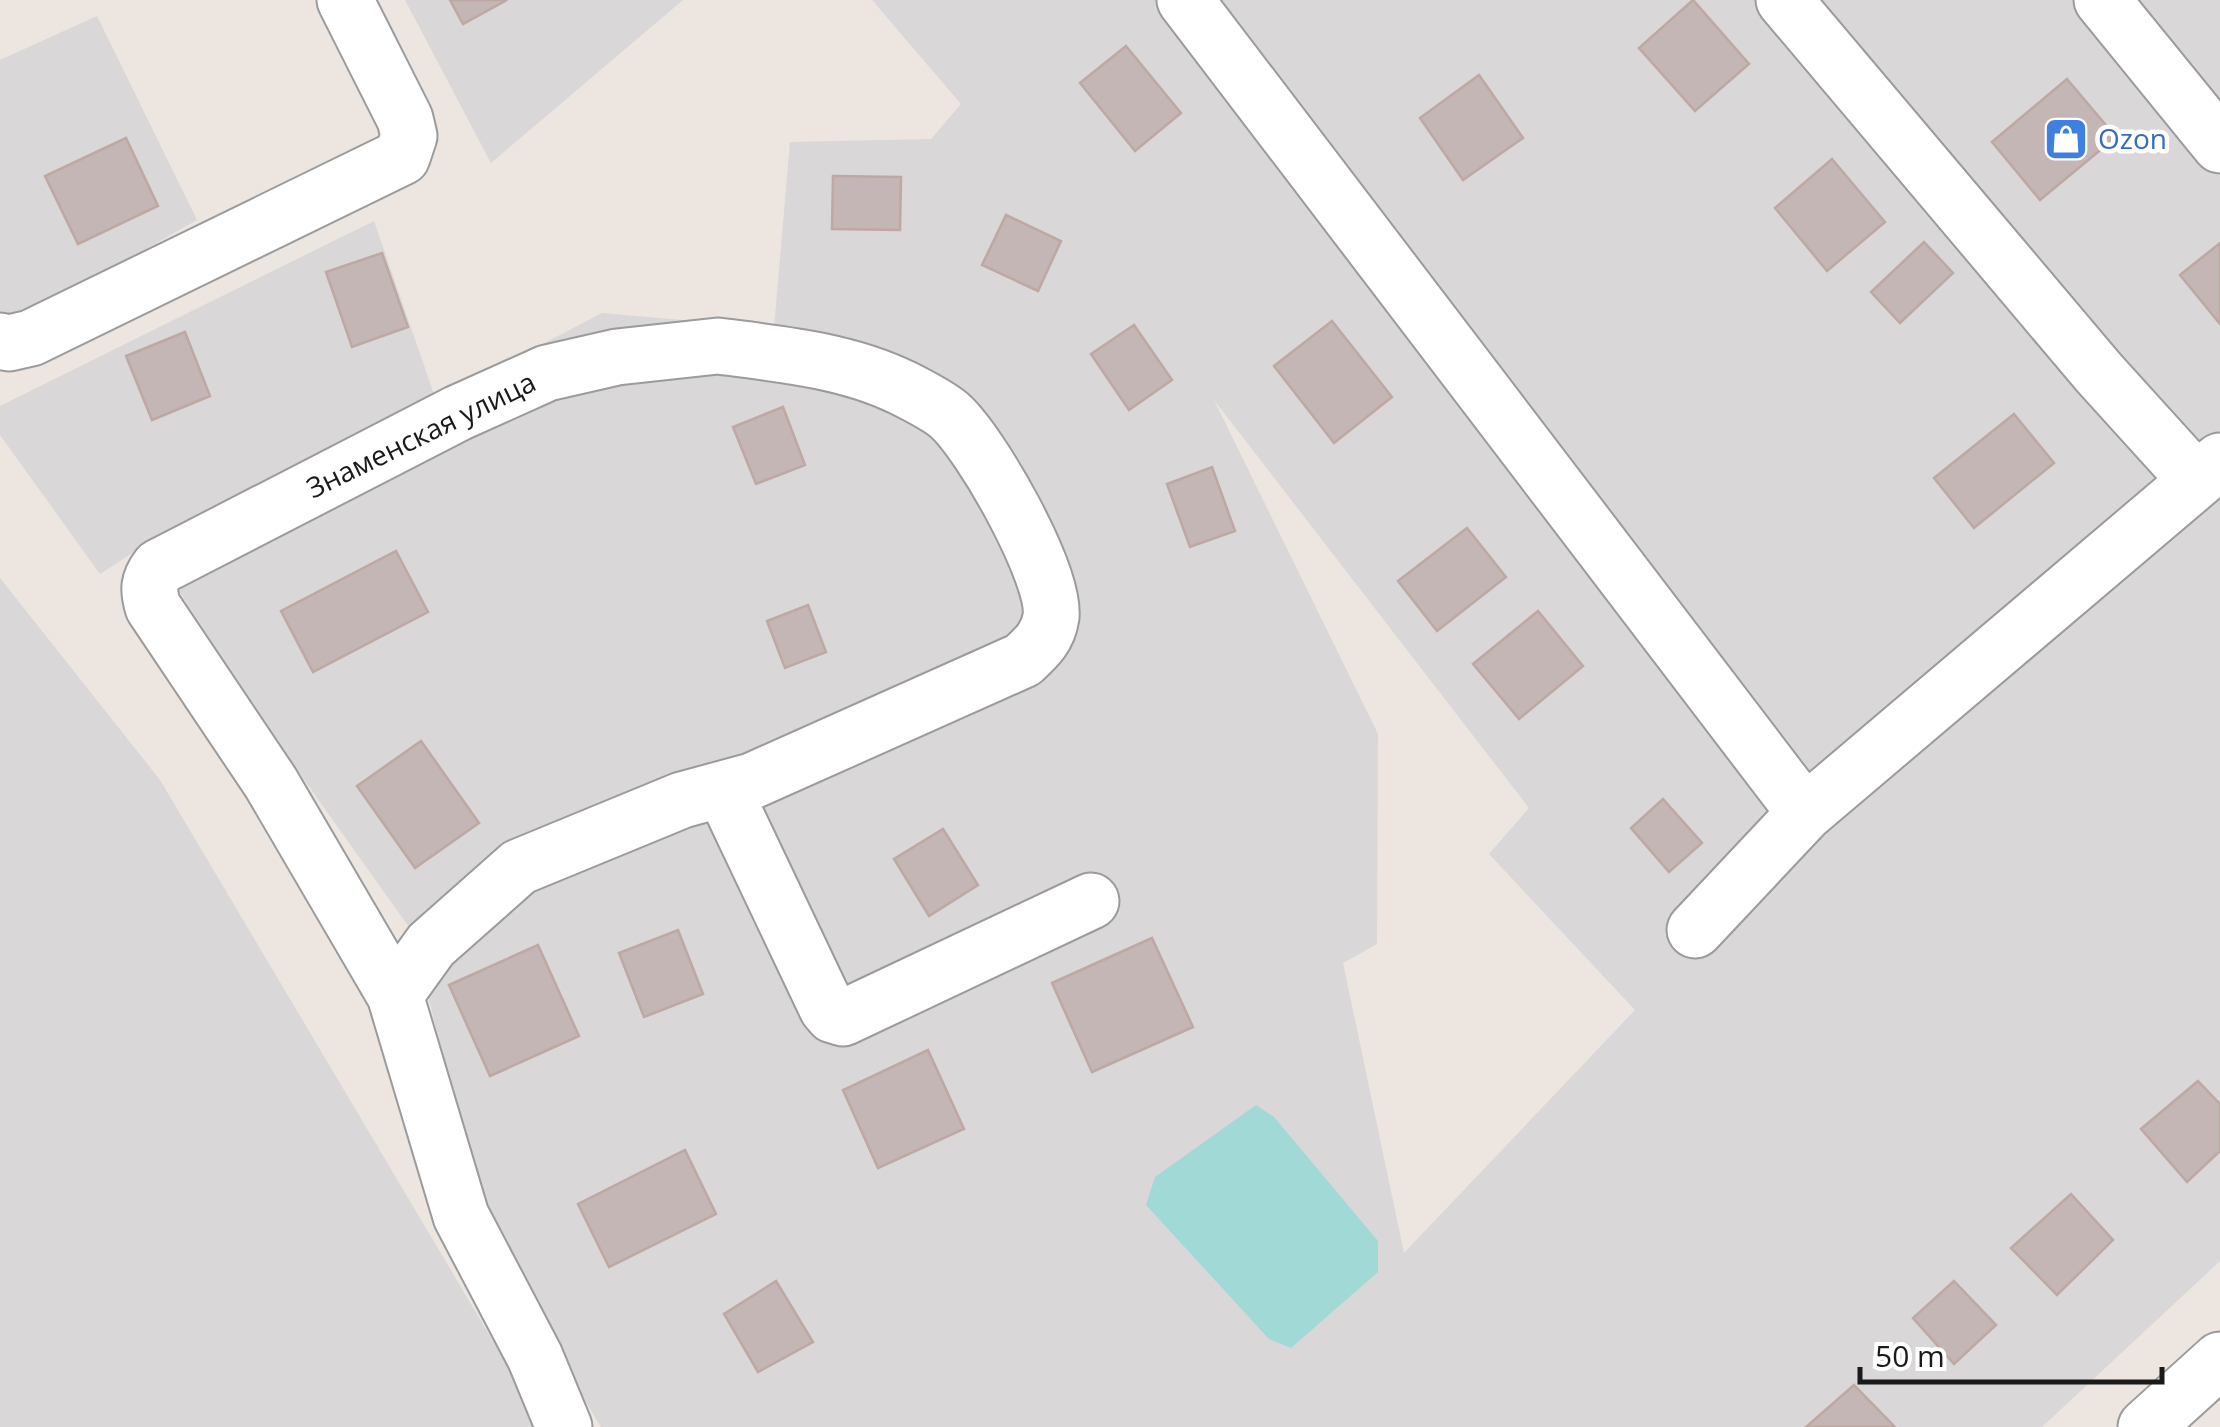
<svg xmlns="http://www.w3.org/2000/svg" width="2220" height="1427" viewBox="0 0 2220 1427" font-family="'Open Sans',sans-serif">
	<rect width="100%" height="100%" fill="#ece5e0"/>
	<path fill="#d9d7d8" fill-rule="evenodd" d="M405,0H683L491,163Z
		M872,0H2220V1261L2042,1427H601L574,1382L476,1184L411,930L266,726L148,543L100,574L0,435V406L374,221L436,400L602,313L774,328L790,142L931,139L961,104ZM1214,400L1529,808L1489,854L1635,1010L1404,1253L1343,963L1377,944L1378,734Z
		M97,16L197,220L8,327L0,318V60Z
		M0,578L160,780L544,1427H0Z"/>
	<path fill="#a1d9d6" d="M1256,1105L1274,1117L1378,1241V1272L1291,1348L1269,1339L1146,1205L1155,1177Z"/>
	<path fill="#c3b6b4" stroke="#bda8a3" stroke-width="2.5" d="M450,0H507L463,24Z
		M1693,0L1749,64L1695,111L1639,48Z
		M1126,46L1181,113L1135,151L1080,83Z
		M1479,75L1523,138L1463,180L1420,118Z
		M2067,79L2116,137L2040,200L1992,142Z
		M126,138L158,206L78,244L45,176Z
		M1832,159L1885,222L1827,271L1775,208Z
		M833,176L901,177L900,230L832,229Z
		M1006,215L1061,241L1038,291L982,265Z
		M1924,242L1953,273L1900,323L1871,292Z
		M2220,243V324L2180,275Z
		M382,253L408,327L352,347L326,272Z
		M1332,321L1392,397L1334,443L1274,366Z
		M1134,325L1172,380L1129,410L1091,354Z
		M185,332L210,396L152,420L126,356Z
		M783,407L805,465L756,484L733,427Z
		M2014,414L2054,463L1974,528L1934,478Z
		M1212,467L1235,531L1190,547L1167,484Z
		M1467,528L1506,577L1437,631L1398,581Z
		M396,551L428,612L313,672L281,611Z
		M808,605L826,652L785,668L767,621Z
		M1538,611L1583,666L1519,719L1473,664Z
		M421,741L479,823L415,868L357,786Z
		M1663,799L1702,843L1669,872L1631,828Z
		M943,829L978,885L929,916L894,859Z
		M678,930L703,994L644,1017L619,953Z
		M1152,938L1193,1027L1092,1072L1052,983Z
		M538,945L579,1036L490,1076L449,985Z
		M928,1050L964,1129L878,1168L843,1090Z
		M2198,1081L2220,1104V1151L2187,1182L2141,1129Z
		M685,1150L716,1214L609,1267L578,1204Z
		M2071,1194L2113,1240L2057,1295L2011,1248Z
		M776,1281L813,1342L758,1372L724,1314Z
		M1954,1281L1996,1325L1954,1364L1913,1318Z
		M1854,1385L1895,1427H1806Z"/>
	<g fill="none" stroke-linecap="round" stroke-linejoin="round">
		<g stroke="#9b9b9b" stroke-width="59">
			<path id="minor" d="M1185,0L1805,813L2220,461
				M1784,0L2099,373L2196,480
				M2102,0L2220,145
				M0,341L9,343L31,338L402,157L409,136L405,119L345,0
				M718,346C780,354 846,360 903,388C917,395 937,405 949,415C981,443 1056,575 1051,617C1048,637 1037,647 1023,660L752,781L682,800L519,867L431,945L395,995L271,783L153,607C148,590 148,581 159,567L458,413L547,373L617,357Z
				M723,789L827,1008L833,1015L843,1018L1091,901
				M1695,930L1805,813
				M395,995L461,1216L535,1357L564,1427
				M2146,1427L2220,1360"/>
		</g>
		<use href="#minor" stroke="#fff" stroke-width="55"/>
	</g>
	<defs>
		<g id="shop-square" transform="scale(2.25)"><rect x="-9" y="-9" width="18" height="18" rx="4" fill="#3f7fe0" stroke="#fff"/><path d="M-5-2.5h2.3a2.7 3.5 0 0 1 5.4 0H5L5.5 6h-11ZM-1.5-2.5h3a1.5 2.3 0 0 0-3 0Z" fill="#fff"/></g>
	</defs>
	<g fill-rule="evenodd">
		<use href="#shop-square" x="2066" y="139"/>
	</g>
	<g text-anchor="middle" stroke-width="9" stroke-linejoin="round" paint-order="stroke">
		<g font-size="28" fill="#366cbe" stroke="#fff" text-anchor="start">
			<text x="2098" y="149">Ozon</text>
		</g>
		<g font-size="28" fill="#1a1a1a" stroke="#fff">
			<text transform="translate(421 435) rotate(-26)" y="10">Знаменская улица</text>
		</g>
	</g>
	<path d="M1860 1367v15h302v-15" fill="none" stroke="#1a1a1a" stroke-width="5"/>
	<text x="1875" y="1367" font-size="30" fill="#1a1a1a" stroke="#ffffff" stroke-width="8" paint-order="stroke">50 m</text>
</svg>
